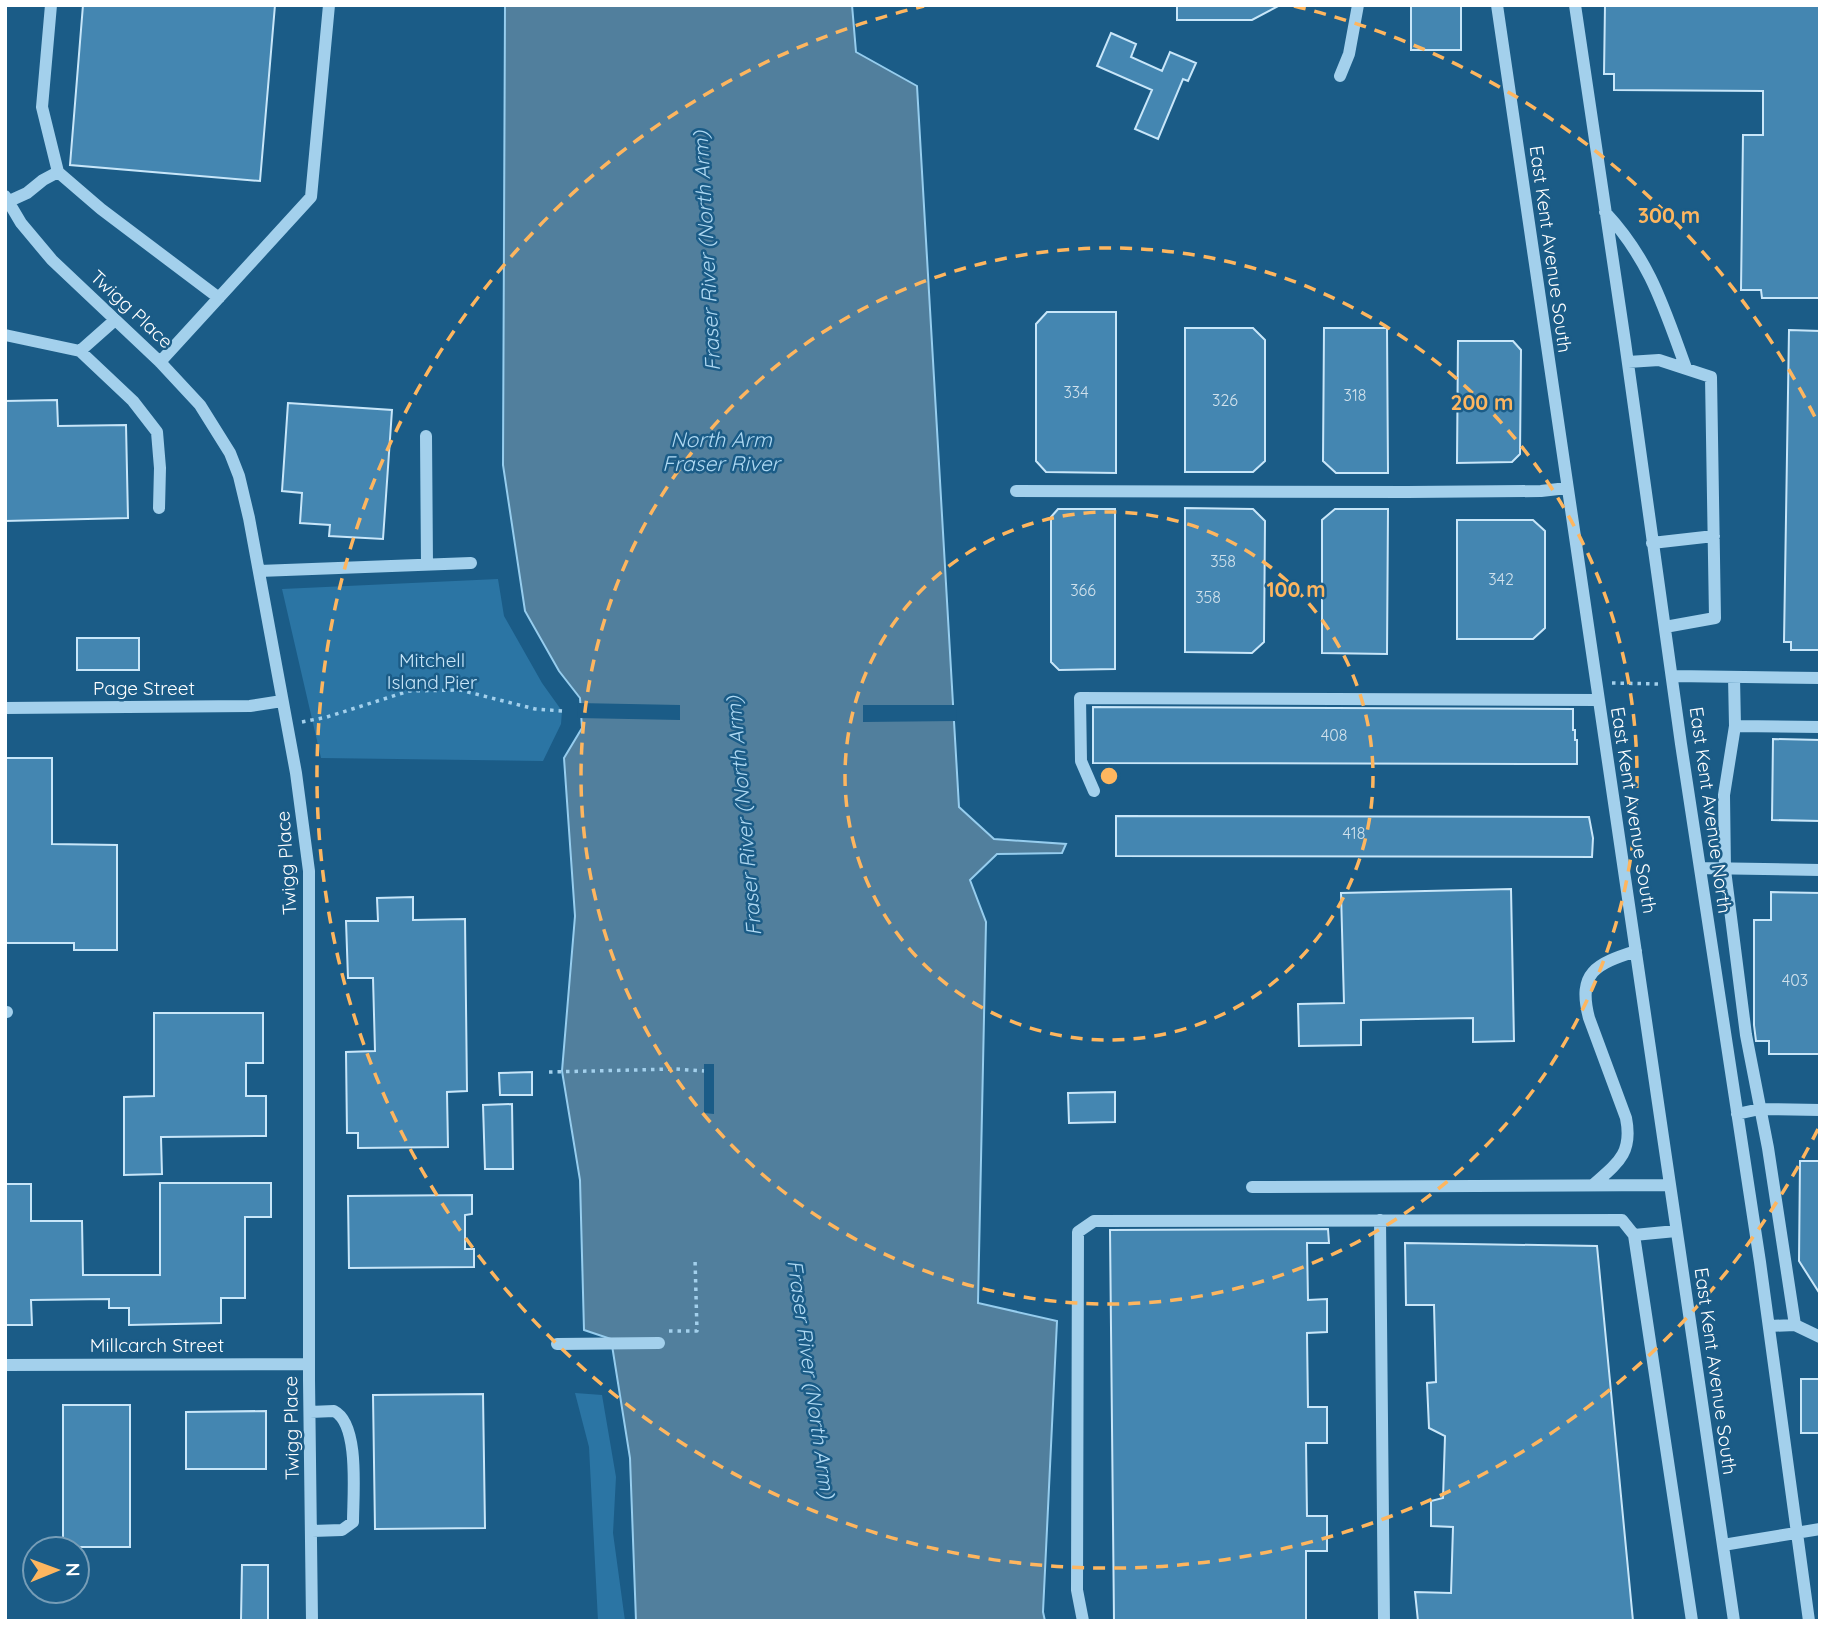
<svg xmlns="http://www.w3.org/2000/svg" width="1825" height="1626" viewBox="0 0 1825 1626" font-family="Quicksand,sans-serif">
	<rect width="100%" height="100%" fill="#1b5c87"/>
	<path fill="#2b75a4" d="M498,579L504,616L542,683L562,711L561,724L543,761L321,758L282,589Z
		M575,1393L602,1395L616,1477L613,1533L625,1621H598L589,1447Z"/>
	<path fill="#517f9d" stroke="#96cdee" stroke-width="2" d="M505,5H852L856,52L917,86L959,807L994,839L1066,844L1062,853L997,854L970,880L986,922L978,1303L1057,1321L1043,1612L1045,1621H636L630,1458L611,1339L584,1330L580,1180L562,1071L575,916L564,758L582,728L580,698L559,671L525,611L503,465Z"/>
	<path fill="#1b5c87" d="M577,703L680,705V720L578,718Z
		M863,705H956L957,721L863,722Z
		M704,1064H714V1114L704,1113Z"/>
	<path fill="#4486b1" stroke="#c8e6f9" stroke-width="2" d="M83,5H275L260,181L70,165Z
		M1177,5H1280L1252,20H1177Z
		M1411,5H1461V50H1411Z
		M1605,5H1820V298H1762L1761,290H1741L1743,135H1763V91L1614,90V74H1604Z
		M1111,33L1136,44L1131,57L1162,71L1170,52L1196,63L1188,81L1183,79L1158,139L1135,129L1152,90L1097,66Z
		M1047,312H1116V473L1046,472L1036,461V324Z
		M1185,328H1253L1265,340V461L1253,472H1185Z
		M1324,328H1387L1388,473H1336L1323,461Z
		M1789,330L1820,331V650H1791V642H1784Z
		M1458,341H1513L1521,350L1520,454L1512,462L1457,463Z
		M57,400L58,426L126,425L128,518L5,521V401Z
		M288,403L392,410L383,539L329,536L330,525L300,523L302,493L282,491Z
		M1185,508L1253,509L1265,521L1264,642L1252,653L1185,652Z
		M1058,509H1115V669L1059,670L1051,662V517Z
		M1335,509H1388L1387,654L1322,653V520Z
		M1457,520H1533L1545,531V628L1533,639H1457Z
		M77,638H139V670H77Z
		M1093,707L1573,709V730H1575V740H1577V764L1093,763Z
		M1773,739L1820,740V821L1772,820Z
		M5,758H52V844L117,845V950H74V943H5Z
		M1116,816L1589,817L1593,838L1592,857L1116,856Z
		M1511,889L1514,1041L1473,1042V1018L1361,1020V1045L1299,1046L1298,1004L1344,1003L1341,893Z
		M1771,892L1820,893V1054H1769V1041H1756L1754,1025V920H1771Z
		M413,897V920L465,919L467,1091L447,1092L448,1147L358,1148V1133H347L346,1052L375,1051L373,978H348L346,921H378L377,898Z
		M154,1013H263V1063H246V1096H266V1136L161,1137L162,1174L124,1175V1097L154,1096Z
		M532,1072V1095H500L499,1073Z
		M1115,1092V1122L1069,1123L1068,1093Z
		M512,1104L513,1169H485L483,1105Z
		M1800,1161H1820V1294L1799,1261Z
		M160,1183H271V1217H245V1298H221V1323L129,1325V1308H109V1299L31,1300L32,1325H5V1184H31V1221H82L83,1275H160Z
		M472,1195V1214L465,1215V1249H474V1267L349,1268L348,1196Z
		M1328,1229L1329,1243H1307L1308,1300L1327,1299V1332L1307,1333L1308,1407H1327V1443H1306L1307,1516H1327V1551H1306V1621H1114L1110,1230Z
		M1405,1243L1597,1246L1633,1621H1418L1415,1592L1451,1593L1453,1527L1431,1526V1501L1443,1498L1445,1436L1429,1428L1427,1383L1436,1382L1434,1305H1406Z
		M1801,1379H1820V1433H1801Z
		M483,1394L485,1528L375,1529L373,1395Z
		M63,1405H130V1547H63Z
		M266,1411V1469H186V1412Z
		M242,1565H268V1620H241Z"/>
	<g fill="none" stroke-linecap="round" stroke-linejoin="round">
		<path stroke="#a3d0ec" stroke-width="3.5" stroke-dasharray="3.5 5" stroke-linecap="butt" d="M1612,683L1660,684
			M302,722L327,717L409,691L460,690L535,709L562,711
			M549,1072L675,1069L704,1071
			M669,1331H697L695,1259"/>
		<path stroke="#a3d0ec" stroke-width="12" d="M51,5L42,107L58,172L101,209L219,298
			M1497,5L1734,1621
			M1575,5L1625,342L1681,744L1760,1262L1809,1621
			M1340,76L1349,54L1358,5
			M5,196L21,223L52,260L160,362L200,405L230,453L239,476L249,518L296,773L309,871V1380L312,1621
			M5,203L27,193L43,180L58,172
			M1605,212C1650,260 1664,308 1686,368
			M5,335L80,351L133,401L157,432L160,468L159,508
			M80,351L115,320
			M160,362L311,197L329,5
			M1628,362L1659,360L1711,377L1715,618L1665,627
			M426,436L427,564
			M1016,491L1407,492L1541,491L1567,488
			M1652,543L1714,536
			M259,571L471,563
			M1673,676L1820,678
			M1734,677L1735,726L1724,795L1725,870L1746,1035L1768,1148L1795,1325
			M5,708L250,706L282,701
			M1735,726L1820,727
			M1094,791L1081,761L1080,698L1598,700
			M1700,868L1820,870
			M5,1012H7
			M1737,1114L1760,1109L1820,1110
			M1593,1185C1618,1163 1633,1153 1626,1118L1589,1018C1577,972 1596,964 1636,951
			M1252,1187L1670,1185
			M1380,1220L1384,1621
			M1634,1235L1692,1621
			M1769,1326L1795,1325L1820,1337
			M557,1344L659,1343
			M5,1365L309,1364
			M310,1412L334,1411C360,1424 353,1495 353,1522L342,1530L312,1531
			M1723,1545L1820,1529
			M1083,1621L1077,1590L1078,1232L1094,1221L1622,1220L1634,1235L1676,1231"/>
	</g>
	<g fill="none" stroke="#feb65f" stroke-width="3.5" stroke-dasharray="12 9">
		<circle cx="1109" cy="776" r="264"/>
		<circle cx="1109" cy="776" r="528"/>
		<path d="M1818 1129A792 792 0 1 1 924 6M1294 6A792 792 0 0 1 1818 423"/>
	</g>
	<g text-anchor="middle" stroke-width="5" stroke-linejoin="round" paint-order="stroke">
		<g font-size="16" fill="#d0e1ec">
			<text x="1076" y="398">334</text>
			<text x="1355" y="401">318</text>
			<text x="1225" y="406">326</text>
			<text x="1223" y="567">358</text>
			<text x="1501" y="585">342</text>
			<text x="1083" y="596">366</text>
			<text x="1208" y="603">358</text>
			<text x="1334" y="741">408</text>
			<text x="1354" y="839">418</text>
			<text x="1795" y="986">403</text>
		</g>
		<g font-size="19" fill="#fff" stroke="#1b5c87">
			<text transform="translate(1551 249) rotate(82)" y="7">East Kent Avenue South</text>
			<text transform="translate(132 309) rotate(43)" y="7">Twigg Place</text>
			<text x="144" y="695">Page Street</text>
			<text transform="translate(1634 810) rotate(81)" y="7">East Kent Avenue South</text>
			<text transform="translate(1711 810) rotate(82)" y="7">East Kent Avenue North</text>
			<text transform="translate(286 863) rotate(-94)" y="7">Twigg Place</text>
			<text x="157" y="1352">Millcarch Street</text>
			<text transform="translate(1716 1371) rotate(82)" y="7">East Kent Avenue South</text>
			<text transform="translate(291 1428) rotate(-91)" y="7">Twigg Place</text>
		</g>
		<g font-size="19" fill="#c8e6f9" stroke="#1b5c87">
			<text x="432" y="667">Mitchell<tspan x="432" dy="22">Island Pier</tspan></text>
		</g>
		<g font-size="21" font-style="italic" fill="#afd9f3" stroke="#1b5c87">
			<text transform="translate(707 251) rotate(-93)" y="7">Fraser River (North Arm)</text>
			<text x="721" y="447">North Arm<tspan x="721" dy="24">Fraser River</tspan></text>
			<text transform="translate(744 816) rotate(-95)" y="7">Fraser River (North Arm)</text>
			<text transform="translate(811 1379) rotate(82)" y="7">Fraser River (North Arm)</text>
		</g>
	</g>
	<circle cx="1109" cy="776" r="10" fill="#feb65f" stroke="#1b5c87" stroke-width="3.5"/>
	<g font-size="21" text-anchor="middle" font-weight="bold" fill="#feb65f" stroke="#1b5c87" stroke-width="5" stroke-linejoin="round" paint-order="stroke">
		<text x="1669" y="223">300 m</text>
		<text x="1482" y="410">200 m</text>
		<text x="1296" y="597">100 m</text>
	</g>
	<rect width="1825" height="1626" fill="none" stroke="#ffffff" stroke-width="14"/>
	<g transform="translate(56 1570) rotate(89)"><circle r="33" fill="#1b5c87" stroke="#769db7" stroke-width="2"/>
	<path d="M0-5L12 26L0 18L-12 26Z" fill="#feb65f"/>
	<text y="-10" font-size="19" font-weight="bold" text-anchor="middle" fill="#ffffff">N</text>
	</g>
</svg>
